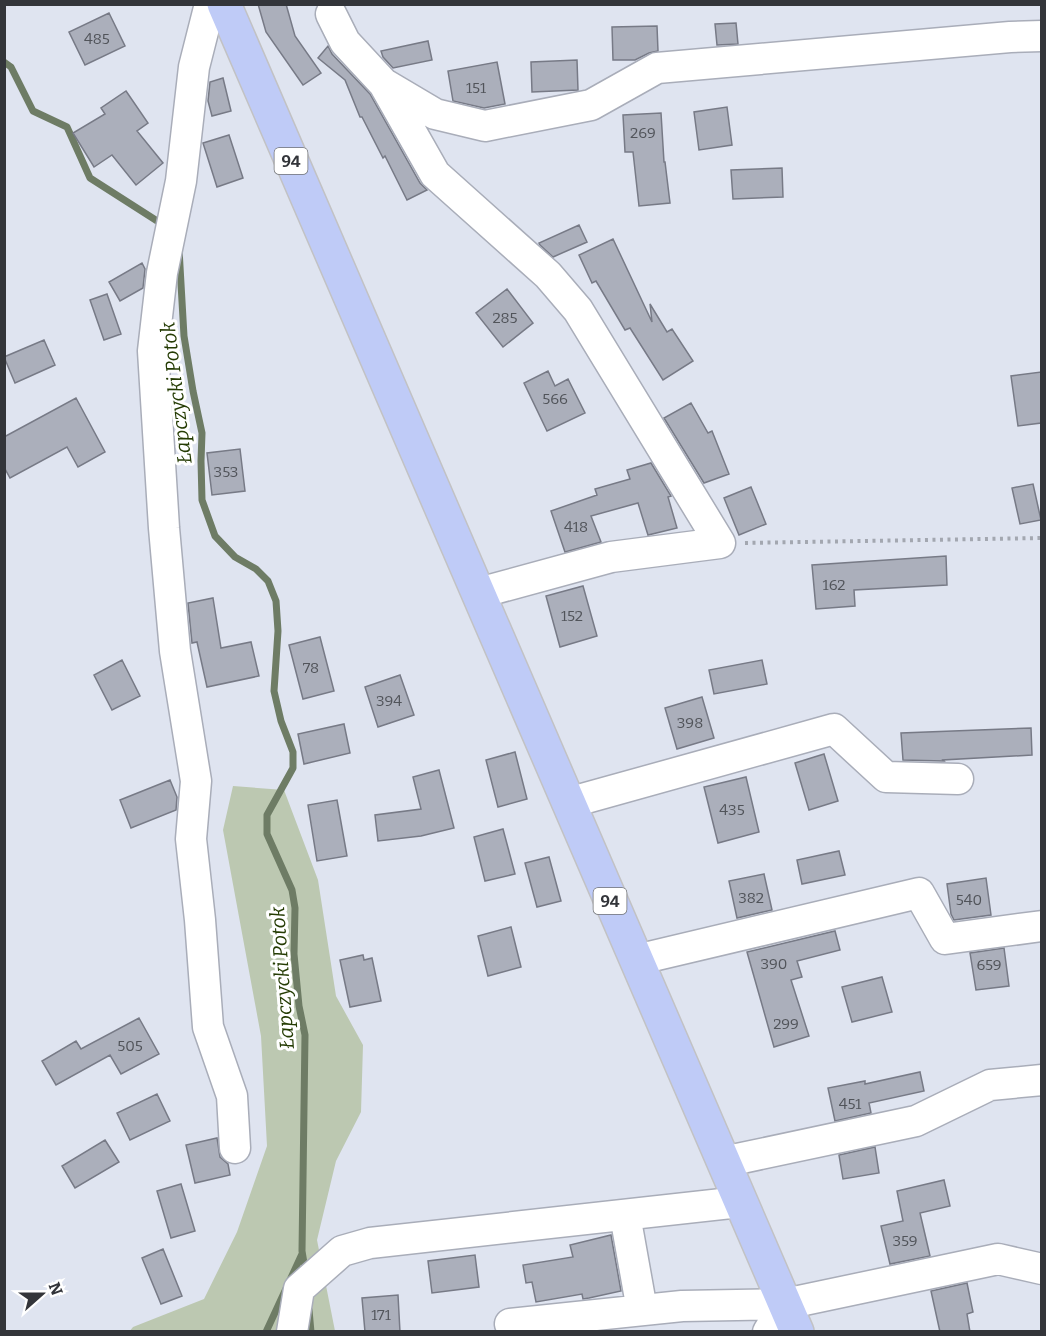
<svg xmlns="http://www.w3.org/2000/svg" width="1046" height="1336" viewBox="0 0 1046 1336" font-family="Bitter,serif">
	<rect width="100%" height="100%" fill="#dfe4f0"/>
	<path fill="#bcc8b1" d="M233,786L284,790L318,880L336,996L363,1045L361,1112L336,1161L317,1240L335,1331L129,1332L133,1327L204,1299L237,1232L267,1146L261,1036L223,830Z"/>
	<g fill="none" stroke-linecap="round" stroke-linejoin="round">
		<path stroke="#6e7c65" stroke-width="7" d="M4,62L11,67L33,111L67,127L90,178L165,226
			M179,249L184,336L193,391L202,433L201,461L202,500L215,536L235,557L256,569L268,581L276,601L278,631L274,691L281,721L293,752V768L267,815V834L292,890L295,908L294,954L299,1006L305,1035L302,1251L304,1263
			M309,1310L311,1332
			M266,1332L302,1254"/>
	</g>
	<path fill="#abafbb" stroke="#777a86" stroke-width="1.5" d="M258,4H286L295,36L321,73L303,85L266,32Z
		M109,13L125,46L85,65L69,32Z
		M736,23L738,44L717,45L715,24Z
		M657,26L658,51L649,53L635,60H613L612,27Z
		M428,41L432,60L393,68L383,57L381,51Z
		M328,46L332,54L370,94L420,183L427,190L407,200L385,156L383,158L362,117H360L345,80L318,58Z
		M577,60L578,90L532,92L531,62Z
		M497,62L505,104L484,108L453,101L448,71Z
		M223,78L231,111L212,116L208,101L210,82Z
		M126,91L148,123L137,131L163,163L136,185L112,155L94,167L73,133L105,114L101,108Z
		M727,107L732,145L699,150L694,112Z
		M661,113L664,162H665L670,203L639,206L633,152H625L623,115Z
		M229,135L243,178L217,187L203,143Z
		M782,168L783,197L733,199L731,170Z
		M579,225L587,242L553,257L540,245L539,243Z
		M613,239L652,322L650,304L667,332L672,329L693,361L663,380L630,328L625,330L596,281L592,283L579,255Z
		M142,263L145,269L143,288L120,301L109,282Z
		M507,289L533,323L503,347L476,313Z
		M107,294L121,334L104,340L90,300Z
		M44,340L55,365L15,383L4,357Z
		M548,371L555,386L568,379L585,413L547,431L524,383Z
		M1041,372V423L1018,426L1011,376Z
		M76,398L105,452L78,467L67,447L10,478L4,467V437Z
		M691,403L708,433L712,431L729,474L704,483L664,418Z
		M240,449L245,491L212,495L207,453Z
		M651,463L671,496L668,497L677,528L648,535L638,503L591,516L601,542L565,552L551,511L597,495L595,489L630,479L627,470Z
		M1033,484L1041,520L1020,524L1012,488Z
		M751,487L766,524L739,535L724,498Z
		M946,556L947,585L854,590L855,606L816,609L812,565Z
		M583,586L597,636L560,647L546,596Z
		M213,598L221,648L251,642L259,676L207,687L197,642L192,643L188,603Z
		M320,637L334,691L303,699L289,645Z
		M122,660L140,696L112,710L94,675Z
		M762,660L767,684L714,694L709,670Z
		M400,675L414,715L378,727L365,687Z
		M702,697L714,738L677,749L665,708Z
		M344,724L350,753L304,764L298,734Z
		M1031,728L1032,755L943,760L944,761L903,760L901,733Z
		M515,752L527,799L498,807L486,760Z
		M824,754L838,801L809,810L795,763Z
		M439,770L454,828L421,836L378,841L375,815L421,809L413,777Z
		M746,777L759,832L718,843L704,787Z
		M170,780L177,797L176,810L131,828L120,800Z
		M337,800L347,856L317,861L308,805Z
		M503,829L515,874L485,881L474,837Z
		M839,851L845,875L802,884L797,860Z
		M549,857L561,901L537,907L525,863Z
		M764,874L772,910L737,918L729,881Z
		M986,878L991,915L954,920L951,914L947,884Z
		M511,927L521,967L488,976L478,936Z
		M835,931L840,950L797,961L802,977L791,980L809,1036L774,1047L747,952Z
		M1004,948L1009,986L976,990L970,953Z
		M363,955L364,960L372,958L381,1001L350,1007L340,960Z
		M882,977L892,1012L852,1022L842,987Z
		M139,1018L159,1054L121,1074L110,1055L56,1085L42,1061L76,1041L81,1049Z
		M920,1072L924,1091L869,1103L871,1113L835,1121L828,1088L865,1081V1084Z
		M157,1094L170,1121L130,1140L117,1113Z
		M217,1138L220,1157L228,1164L230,1175L195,1183L186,1145Z
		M105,1140L119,1162L75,1188L62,1166Z
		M875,1147L879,1173L843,1179L839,1155Z
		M944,1180L950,1206L920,1213L930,1256L890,1264L881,1226L903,1221L897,1191Z
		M181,1184L195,1231L171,1238L157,1191Z
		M611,1235L621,1291L589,1298L583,1299L582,1294L536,1302L532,1282L526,1283L523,1265L573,1257L570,1245Z
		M163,1249L182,1296L161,1304L142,1258Z
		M475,1255L479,1287L432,1293L428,1261Z
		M967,1283L973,1312L967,1314L970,1332H940L931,1291Z
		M398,1295L400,1332H365L362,1298Z"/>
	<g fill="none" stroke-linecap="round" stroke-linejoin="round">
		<g stroke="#a9adb9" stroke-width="33">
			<path id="minor" d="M210,4L194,67L181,181L162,273L153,351L164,528L175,651L196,781L191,839L200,920L208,1027L232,1096L235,1148
				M331,14L345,42L384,84L435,174L548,275L578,310L720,543L611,557L479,593
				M386,85L435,114L485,126L591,105L657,68L1010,37L1042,36
				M568,803L834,729L886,777L958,779
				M636,960L919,893L945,939L1042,926
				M723,1162L916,1121L990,1085L1042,1080
				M625,1215L642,1310
				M510,1324L682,1306L785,1304L998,1259L1042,1269
				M292,1332L299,1289L342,1251L370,1243L740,1202
				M768,1332L785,1304"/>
		</g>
		<g stroke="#c2c2c4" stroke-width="36">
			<path id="major" d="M224,4L797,1332"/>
		</g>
		<path stroke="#a3a7b0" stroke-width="4" stroke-dasharray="3 4.5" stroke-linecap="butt" d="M745,543L1042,538"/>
		<use href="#minor" stroke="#fff" stroke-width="30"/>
		<use href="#major" stroke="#bfcbf7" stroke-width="33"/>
	</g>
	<g text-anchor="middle" stroke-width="6" stroke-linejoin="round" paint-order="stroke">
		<g font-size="15" fill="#51545a">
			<text x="97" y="44">485</text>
			<text x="476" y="93">151</text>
			<text x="643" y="138">269</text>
			<text x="505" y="323">285</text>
			<text x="555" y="404">566</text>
			<text x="226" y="477">353</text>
			<text x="576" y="532">418</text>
			<text x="834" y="590">162</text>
			<text x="572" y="621">152</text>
			<text x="311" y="673">78</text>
			<text x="389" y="706">394</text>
			<text x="690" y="728">398</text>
			<text x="732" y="815">435</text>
			<text x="751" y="903">382</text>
			<text x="969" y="905">540</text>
			<text x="774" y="969">390</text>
			<text x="989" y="970">659</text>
			<text x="786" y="1029">299</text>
			<text x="130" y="1051">505</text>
			<text x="850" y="1109">451</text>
			<text x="905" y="1246">359</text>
			<text x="381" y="1320">171</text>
		</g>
		<g fill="#fff" stroke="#707275" stroke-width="1.5">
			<rect x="274.5" y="148" width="33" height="26" rx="4.5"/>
			<rect x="593.5" y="888" width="33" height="26" rx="4.5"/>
		</g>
		<g font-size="16" font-weight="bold" fill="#33353a">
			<text x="291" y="167">94</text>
			<text x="610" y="907">94</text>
		</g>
		<g font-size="20" font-style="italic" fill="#253c04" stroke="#fff">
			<text transform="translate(176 393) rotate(-97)" y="7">Łapczycki Potok</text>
			<text transform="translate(282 978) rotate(-94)" y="7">Łapczycki Potok</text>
		</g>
	</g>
	<rect width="1046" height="1336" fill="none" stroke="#33353a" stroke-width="12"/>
	<g transform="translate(42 1294) rotate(69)" stroke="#ffffff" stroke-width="4.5" paint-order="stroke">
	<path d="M0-4.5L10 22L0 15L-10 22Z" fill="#33353a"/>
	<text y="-9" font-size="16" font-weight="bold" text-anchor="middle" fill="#33353a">N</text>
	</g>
</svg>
